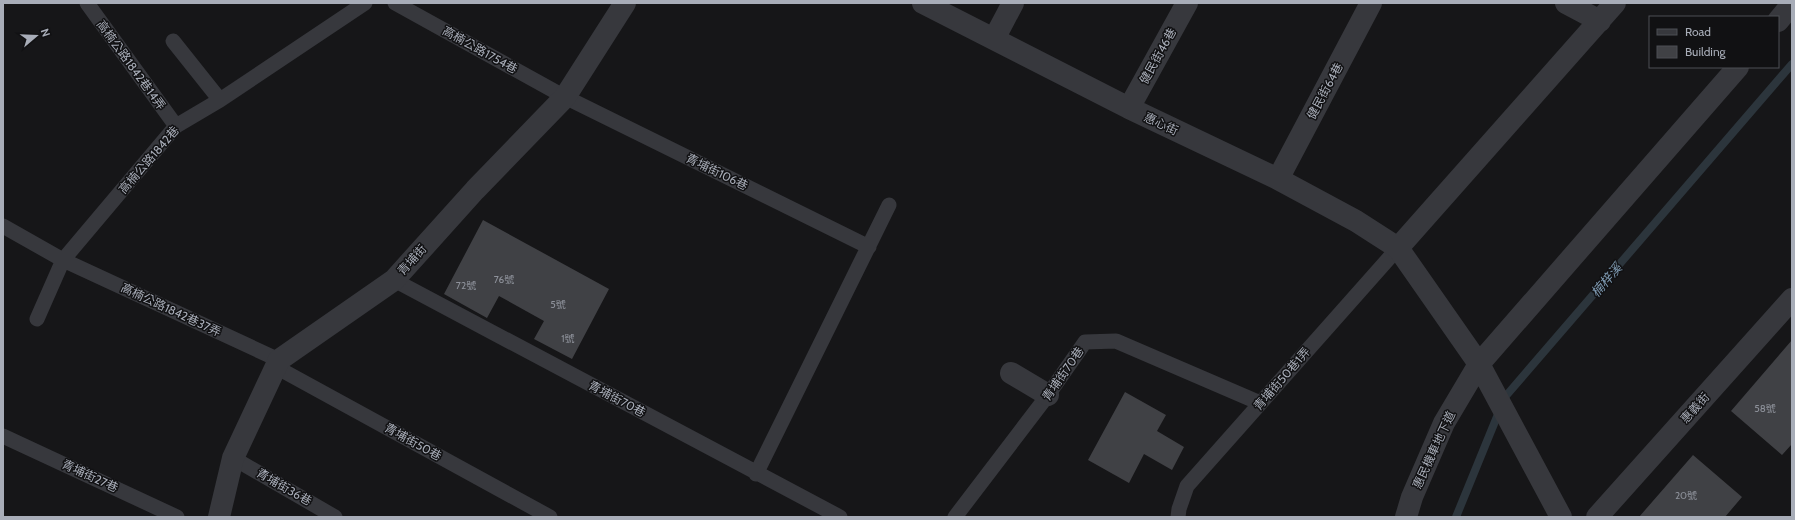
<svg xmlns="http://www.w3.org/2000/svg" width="1795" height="520" viewBox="0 0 1795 520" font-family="Cabin,'Noto Sans TC',sans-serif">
	<rect width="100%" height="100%" fill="#161618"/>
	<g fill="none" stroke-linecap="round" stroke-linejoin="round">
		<path stroke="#2c353c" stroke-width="8" d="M1456,517L1505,397L1792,64"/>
	</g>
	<path fill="#404145" d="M483,220L609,289L572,359L534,339L544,321L499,296L487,318L444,294Z
		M1792,340V444L1782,455L1731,411Z
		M1125,392L1166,415L1157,431L1184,447L1172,470L1144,454L1129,483L1088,460Z
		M1693,455L1742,497L1725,517H1639Z"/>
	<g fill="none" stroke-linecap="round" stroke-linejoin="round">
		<path stroke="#37383d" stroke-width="15" d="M87,3L176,126
			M395,3L565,97L869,247
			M173,41L220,100
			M3,226L63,260L279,360
			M394,280L840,517
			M37,319L63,260L176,126L220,100L365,3
			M276,367L550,517
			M3,436L177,517
			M233,458L335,517
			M756,474L889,205
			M955,517L1048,395L1085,342L1116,341L1260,403
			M1178,517L1179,509L1187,486L1398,248"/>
		<path stroke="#37383d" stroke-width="22" d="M923,3L1129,108L1278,179L1356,221L1398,248L1479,364L1561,517
			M1566,3L1600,21
			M1778,21L1792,4
			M994,39L1013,3
			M1129,108L1187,3
			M1278,179L1371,3
			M1398,248L1615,3
			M1011,373L1048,395
			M219,517L233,458L279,360L394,280L475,190L565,97L625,3
			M1406,517L1412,497L1444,423L1479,364L1738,67
			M1597,517L1792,299"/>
	</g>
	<g text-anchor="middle" stroke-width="3" stroke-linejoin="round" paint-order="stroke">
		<g font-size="10" fill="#8e929b">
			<text x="504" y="283">76號</text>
			<text x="466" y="289">72號</text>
			<text x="558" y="308">5號</text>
			<text x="568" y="342">1號</text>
			<text x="1765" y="412">58號</text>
			<text x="1686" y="499">20號</text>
		</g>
		<g font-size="12" fill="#a8adb8" stroke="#111113">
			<text transform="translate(480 50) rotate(29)" y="4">高楠公路1754巷</text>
			<text transform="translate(1158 56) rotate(-61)" y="4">健民街46巷</text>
			<text transform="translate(131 65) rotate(54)" y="4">高楠公路1842巷14弄</text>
			<text transform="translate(1325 91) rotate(-62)" y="4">健民街64巷</text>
			<text transform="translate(1161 124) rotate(25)" y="4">惠心街</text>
			<text transform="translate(149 160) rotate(-49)" y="4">高楠公路1842巷</text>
			<text transform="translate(717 172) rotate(26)" y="4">青埔街106巷</text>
			<text transform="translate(412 260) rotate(-48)" y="4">青埔街</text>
			<text transform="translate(171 310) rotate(25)" y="4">高楠公路1842巷37弄</text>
			<text transform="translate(1063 374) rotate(-55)" y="4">青埔街70巷</text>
			<text transform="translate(1282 379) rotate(-49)" y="4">青埔街50巷1弄</text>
			<text transform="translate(617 399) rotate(28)" y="4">青埔街70巷</text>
			<text transform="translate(1695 408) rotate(-48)" y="4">惠義街</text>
			<text transform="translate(413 442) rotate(29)" y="4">青埔街50巷</text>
			<text transform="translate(1434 450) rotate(-65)" y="4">惠民機車地下道</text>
			<text transform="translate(90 476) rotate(25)" y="4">青埔街27巷</text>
			<text transform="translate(284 487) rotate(30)" y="4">青埔街36巷</text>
		</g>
		<g font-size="13" font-style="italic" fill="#7f9bb3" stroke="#111113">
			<text transform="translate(1606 280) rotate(-49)" y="5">楠梓溪</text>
		</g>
	</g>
	<rect width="1795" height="520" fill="none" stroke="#a8adb8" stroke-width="8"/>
	<rect x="1649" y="16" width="130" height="52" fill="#111113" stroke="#4d4f55"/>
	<rect x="1657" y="29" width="20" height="6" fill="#37383d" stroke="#4d4f55"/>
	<text x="1685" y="36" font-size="12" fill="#a8adb8">Road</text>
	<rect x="1657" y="46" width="20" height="12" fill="#404145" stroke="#4d4f55"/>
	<text x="1685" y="56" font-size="12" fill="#a8adb8">Building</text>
	<g transform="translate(36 36) rotate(71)" stroke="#111113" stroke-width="3" paint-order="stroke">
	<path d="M0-3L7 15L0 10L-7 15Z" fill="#a8adb8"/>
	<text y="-6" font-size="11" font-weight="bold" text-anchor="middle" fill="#a8adb8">N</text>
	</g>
</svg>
